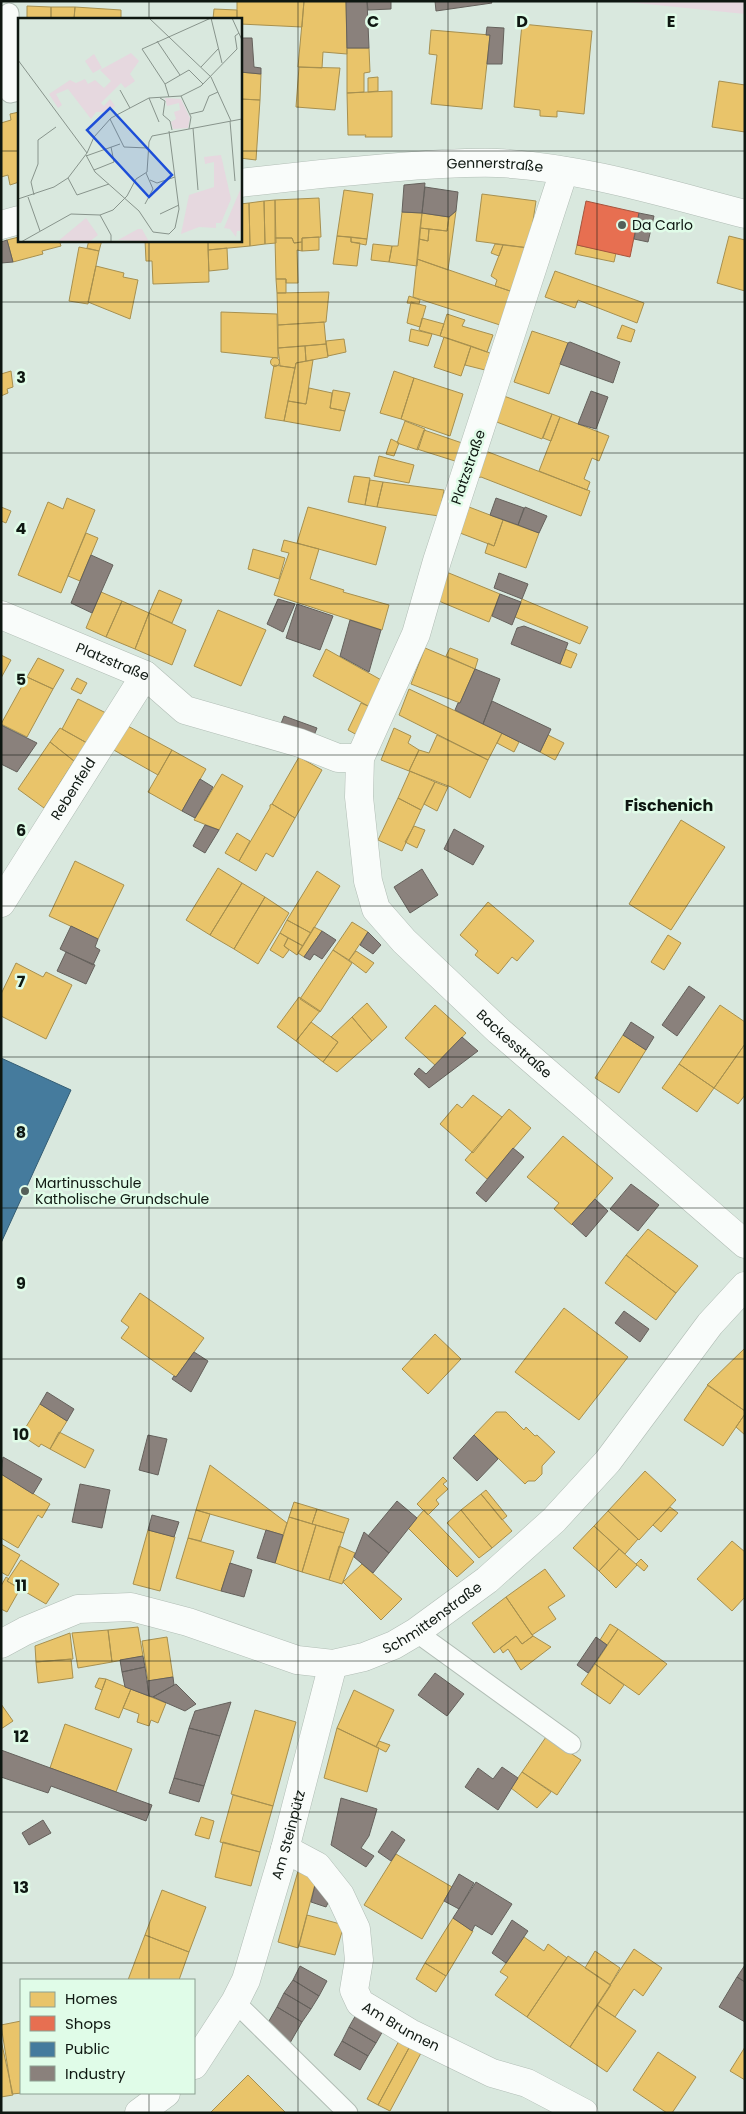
<svg xmlns="http://www.w3.org/2000/svg" width="746" height="2114" viewBox="0 0 746 2114" font-family="Poppins,sans-serif">
	<rect width="100%" height="100%" fill="#d9e8de"/>
	<path fill="#e6d8df" d="M617,1H745V14Z"/>
	<path fill="#e9c46a" stroke="#a7904f" d="M237,1H304L302,27L240,24V19H237Z
		M304,1H346L347,54L323,52L322,68L298,67Z
		M27,6L51,7V19H27Z
		M51,7H75L74,19H51Z
		M75,7L121,10V19H74Z
		M214,9L237,10V19H213Z
		M522,24L592,31L584,114L557,111V117L540,116V110L514,107Z
		M431,30L490,35L482,109L431,104L437,55L429,54Z
		M347,48H369L370,72L364,73V92L347,93Z
		M299,67L340,68L335,110L296,107Z
		M240,72L261,74L260,100L240,99Z
		M378,77V91L368,92V78Z
		M719,81L745,85V132L712,127Z
		M392,91V137H365L366,135H348L347,93Z
		M240,99L260,100L256,160L240,158Z
		M19,112V182L10,185L8,175L1,177V123L11,120L10,114Z
		M344,190L373,194L367,239L337,236Z
		M482,194L536,201L529,248L476,241Z
		M319,198L321,237L302,238V242L294,243L292,238H275V200Z
		M275,200L276,243L265,244L264,201Z
		M264,201L265,244L250,246L249,203Z
		M249,203L250,246L208,250V240H240V204Z
		M456,211L448,270L417,259L419,239L428,241L429,229L447,231L449,217Z
		M402,212L422,213L417,266L389,262L392,246H398Z
		M422,213L449,217L447,231L420,228Z
		M420,228L429,229L428,241L419,239Z
		M337,236L351,237V242L360,243L357,266L333,264Z
		M729,236L745,240V291L717,283Z
		M19,237V240H63L64,242L60,243L61,246L42,251L43,254L13,262L7,240Z
		M319,237V250L302,251V238Z
		M351,237L367,239L366,245L351,242Z
		M275,238H292L294,243L302,242V251L297,250L298,283H286V279H276Z
		M89,240H102L99,251L87,248Z
		M145,240H208L209,282L153,284L152,261H146Z
		M373,244L392,246L389,262L371,260Z
		M495,244L503,245L499,256L491,253Z
		M503,245L529,248L513,292L495,286L497,280L491,276Z
		M577,245L616,253L614,262L575,254Z
		M79,247L99,251L88,304L69,301Z
		M227,248L228,269L209,271L208,250Z
		M417,259L513,292L500,325L413,297Z
		M96,266L124,273L123,277L138,280L130,319L88,302Z
		M555,271L644,303L637,323L578,300L575,308L545,297Z
		M276,279H286V293H277Z
		M329,292L326,322L278,325L277,293Z
		M409,296L420,300L419,304L407,303Z
		M411,302L426,306L420,327L407,323Z
		M221,312L277,314L278,358L221,352Z
		M447,314L465,320L462,326L493,335L487,352L440,336Z
		M422,318L444,324L440,336L419,330Z
		M324,322L326,344L278,348V325Z
		M622,325L635,330L631,342L617,338Z
		M411,329L432,334L428,346L409,341Z
		M532,331L568,343L549,394L514,382Z
		M444,337L471,346L461,376L434,367Z
		M344,339L346,352L328,356L326,341Z
		M326,344L328,357L306,361L305,346Z
		M305,346L306,361L296,363L295,368L280,366L278,348Z
		M471,346L490,353L485,370L465,365Z
		M270.5 362a4.5 4.5 0 1 1 9 0a4.5 4.5 0 1 1-9 0Z
		M313,360L306,404L288,401L296,363Z
		M274,365L295,368L284,421L265,418Z
		M11,371L13,387L7,389L8,393L1,396V374Z
		M394,371L414,378L401,419L380,413Z
		M414,378L463,394L450,436L401,419Z
		M309,388L332,393L330,408L345,411L340,431L284,421L288,401L306,404Z
		M333,390L350,393L345,411L330,408Z
		M504,396L552,414L542,439L494,421Z
		M552,414L560,417L551,441L543,438Z
		M560,417L609,436L599,461L592,458L584,479L590,482L587,490L539,471Z
		M405,421L425,429L418,450L397,443Z
		M424,430L465,444L458,462L417,449Z
		M391,439L399,443L394,456L386,454Z
		M483,450L590,491L581,516L481,477L478,478Z
		M379,456L414,465L409,483L374,476Z
		M354,476L370,478L365,505L348,502Z
		M370,480L383,482L377,507L365,505Z
		M383,482L444,490L439,516L377,507Z
		M67,498L95,510L61,593L18,575L48,502L63,509Z
		M1,507L11,511L6,523L1,521Z
		M308,507L386,527L376,565L297,543Z
		M469,507L503,520L494,546L460,533Z
		M503,520L539,533L526,568L485,553L488,543L494,546Z
		M86,533L98,538L80,581L68,576Z
		M284,540L319,549L310,579L344,590L343,592L389,605L382,630L274,595L289,553L281,551Z
		M253,549L285,558L279,579L248,569Z
		M444,571L500,594L489,622L434,599Z
		M159,590L182,600L172,623L149,613Z
		M101,592L122,601L106,637L86,628Z
		M522,599L588,627L580,644L515,617Z
		M122,601L149,613L135,649L106,637Z
		M218,610L266,630L241,686L194,666Z
		M149,613L186,630L172,665L135,649Z
		M425,648L475,669L460,703L411,684Z
		M450,648L478,659L475,669L446,656Z
		M326,649L383,681L370,707L313,676Z
		M565,649L577,654L571,668L560,664Z
		M1,655L11,660L1,678Z
		M38,658L64,670L53,689L27,677Z
		M27,677L53,689L27,737L1,724Z
		M77,678L87,683L81,694L71,689Z
		M409,689L502,733L488,760L399,715Z
		M78,699L106,713L87,743L62,729Z
		M361,703L370,707L357,735L348,730Z
		M126,725L172,750L158,775L112,749Z
		M60,728L87,743L74,761L50,742Z
		M394,728L411,736L408,743L419,750L409,771L381,760Z
		M502,733L519,742L514,752L497,743Z
		M437,735L488,760L470,798L451,787L409,771L419,750L429,753Z
		M548,735L564,743L555,760L540,752Z
		M50,742L74,761L44,808L18,789Z
		M172,750L206,769L182,811L148,792Z
		M299,757L322,770L295,818L272,804Z
		M410,771L435,782L421,810L398,798Z
		M222,774L243,786L219,830L194,820Z
		M435,782L448,787L437,811L424,804Z
		M398,798L421,810L402,851L378,840Z
		M272,804L295,818L273,857L266,853L256,871L239,861L270,808V805Z
		M681,820L725,847L671,930L629,904Z
		M414,826L425,830L417,848L405,842Z
		M237,833L250,841L239,861L225,853Z
		M75,861L124,885L98,939L49,916Z
		M218,868L242,883L210,935L186,920Z
		M317,871L340,886L311,933L287,920Z
		M242,883L265,897L234,949L210,935Z
		M265,897L289,913L258,964L234,949Z
		M488,902L534,941L517,961L512,957L498,974L475,955L478,951L460,935Z
		M287,920L311,933L303,946L280,933Z
		M352,922L368,932L349,960L333,950Z
		M314,927L322,931L304,957L298,953Z
		M280,933L288,938L284,946L289,950L283,958L270,950Z
		M668,935L681,943L664,970L651,962Z
		M288,938L303,946L297,955L284,946Z
		M333,950L352,963L320,1012L300,999Z
		M356,951L374,963L366,973L349,960Z
		M16,963L43,977L46,972L72,985L46,1039L1,1016V994Z
		M299,997L320,1011L296,1041L277,1027Z
		M367,1003L387,1027L372,1041L352,1017Z
		M435,1005L466,1033L436,1066L405,1038Z
		M720,1005L745,1022V1044L714,1088L679,1064Z
		M352,1017L372,1041L337,1072L323,1062L338,1042L331,1037Z
		M311,1022L338,1042L323,1062L296,1041Z
		M623,1035L646,1050L619,1093L595,1078Z
		M745,1044V1095L738,1104L714,1088Z
		M679,1064L714,1088L697,1112L662,1088Z
		M473,1095L502,1117L473,1153L440,1124L457,1104L462,1108Z
		M509,1109L531,1128L487,1179L465,1160Z
		M563,1136L613,1178L572,1225L554,1209L559,1203L527,1177Z
		M648,1229L698,1266L676,1293L626,1255Z
		M626,1255L676,1293L656,1320L605,1283Z
		M140,1293L204,1338L176,1377L121,1338L129,1327L121,1321Z
		M564,1308L628,1357L579,1420L515,1372Z
		M435,1334L461,1359L428,1394L402,1369Z
		M745,1348V1411L707,1385Z
		M708,1385L745,1411V1414L723,1446L684,1420Z
		M40,1404L67,1421L50,1449L41,1444L39,1447L21,1435Z
		M496,1412H506L524,1430L526,1427L535,1436L537,1435L555,1452L542,1466V1474L535,1481H528L525,1484L474,1435Z
		M745,1414V1435L736,1427Z
		M59,1432L94,1450L85,1468L50,1449Z
		M210,1465L287,1523L283,1535L196,1510Z
		M645,1471L676,1500L639,1540L608,1511Z
		M1,1474L50,1504L42,1518L38,1515L18,1548L1,1538Z
		M443,1477L447,1481L443,1484L448,1489L436,1500L439,1504L428,1515L417,1504Z
		M486,1490L507,1516L502,1520L481,1494Z
		M481,1494L512,1531L492,1548L461,1510Z
		M294,1502L317,1509L312,1524L289,1517Z
		M670,1507L678,1513L661,1532L653,1525Z
		M317,1509L349,1519L344,1533L312,1524Z
		M196,1510L210,1514L201,1541L188,1538Z
		M424,1510L474,1562L457,1577L408,1528Z
		M461,1510L492,1548L479,1558L447,1523Z
		M608,1511L638,1539L625,1554L594,1526Z
		M289,1517L316,1525L302,1572L275,1563Z
		M316,1525L344,1533L329,1580L302,1572Z
		M594,1526L619,1549L599,1571L573,1548Z
		M148,1530L175,1537L160,1591L133,1584Z
		M188,1538L234,1551L221,1591L176,1578Z
		M732,1541L745,1552V1597L732,1611L697,1579Z
		M1,1544L20,1555L8,1576L1,1572Z
		M339,1546L355,1553L342,1584L329,1580Z
		M619,1549L637,1565L616,1588L599,1571Z
		M641,1559L648,1566L644,1571L636,1564Z
		M21,1560L59,1584L46,1604L7,1581Z
		M362,1564L402,1599L381,1620L343,1582Z
		M545,1569L565,1596L548,1607L556,1619L532,1635L506,1597Z
		M6,1577L9,1579L7,1581L20,1589L7,1612L1,1609V1586Z
		M506,1597L533,1636L522,1644L516,1636L494,1653L472,1623Z
		M610,1624L618,1629L607,1645L600,1640Z
		M138,1627L143,1656L112,1662L108,1630Z
		M618,1629L667,1664L639,1695L595,1664Z
		M108,1630L112,1662L78,1668L72,1633Z
		M70,1633L73,1659L36,1662L35,1646Z
		M516,1636L522,1644L533,1636L551,1647L521,1670L508,1649L503,1653L500,1648Z
		M167,1637L173,1677L148,1681L142,1641Z
		M71,1659L73,1678L38,1683L36,1662Z
		M595,1664L624,1685L610,1704L581,1684Z
		M99,1678L106,1679L102,1690L95,1687Z
		M106,1679L131,1689L119,1718L95,1709Z
		M131,1689L166,1703L158,1723L151,1720L149,1726L137,1722L139,1714L123,1708Z
		M354,1690L394,1710L376,1747L337,1728Z
		M1,1704L13,1721L1,1729Z
		M255,1710L296,1722L273,1806L231,1794Z
		M65,1724L132,1749L116,1792L50,1768Z
		M337,1728L379,1748L367,1792L324,1778Z
		M546,1737L581,1760L557,1795L522,1772Z
		M379,1741L390,1745L386,1752L376,1747Z
		M522,1772L551,1792L537,1808L511,1788Z
		M233,1795L273,1806L260,1852L220,1842Z
		M201,1817L214,1821L209,1839L195,1835Z
		M223,1842L260,1852L251,1886L215,1877Z
		M396,1854L452,1887L422,1939L364,1905Z
		M298,1871L317,1877L298,1948L278,1942Z
		M162,1890L206,1907L189,1952L145,1935Z
		M307,1915L344,1925L335,1955L299,1946Z
		M453,1918L473,1931L446,1976L425,1963Z
		M145,1935L189,1952L179,1980H128Z
		M524,1937L544,1951L548,1944L567,1958L527,2017L495,1995L508,1977L500,1972Z
		M634,1949L662,1968L643,1996L634,1989L615,2017L597,2005Z
		M595,1951L620,1968L610,1985L585,1968Z
		M568,1956L611,1985L570,2047L527,2017Z
		M425,1963L446,1976L436,1992L416,1979Z
		M597,2005L636,2031L607,2072L570,2047Z
		M21,2021L22,2093L12,2094L1,2025Z
		M1,2040L13,2095L1,2097Z
		M399,2041L410,2046L378,2105L367,2099Z
		M410,2046L421,2053L390,2111L378,2105Z
		M745,2047V2080L730,2071Z
		M658,2052L696,2077L672,2113H667L633,2090Z
		M248,2075L286,2113H210Z"/>
	<path fill="#e76f51" stroke="#a6553e" d="M586,201L639,213L630,257L577,245Z"/>
	<path fill="#457b9d" stroke="#345d73" d="M1,1058L71,1090L1,1243Z"/>
	<path fill="#8a817c" stroke="#65615c" d="M346,1H367L369,48H347Z
		M367,1H391V9L368,10Z
		M435,1H491L492,3L436,11Z
		M487,27L504,28L502,64H487L490,35H486Z
		M240,38H252L254,67L261,68V74L240,72Z
		M425,183L422,213L402,212L404,185Z
		M425,187L458,192L456,211L449,217L422,213Z
		M639,213L654,216L648,242L634,239Z
		M7,240L13,262L1,263V242Z
		M570,342L620,362L613,383L560,364L568,343Z
		M591,391L608,397L596,429L578,424Z
		M496,498L524,508L518,525L490,515Z
		M525,507L547,516L539,533L518,525Z
		M91,555L113,565L92,613L71,603Z
		M499,573L528,584L522,599L494,588Z
		M500,594L521,602L512,625L492,616Z
		M278,599L295,604L283,632L267,624Z
		M297,604L333,616L320,650L286,638Z
		M350,620L381,630L369,672L340,656Z
		M524,626L568,643L560,664L511,644L517,628Z
		M475,669L500,679L483,724L455,710L458,703H460Z
		M492,701L551,729L540,752L483,724Z
		M284,716L317,728L313,738L280,726Z
		M1,725L37,743L17,772L1,764Z
		M200,779L213,787L195,818L182,811Z
		M205,825L219,830L205,853L193,846Z
		M454,829L484,846L473,865L444,849Z
		M422,869L438,895L410,913L394,887Z
		M71,926L98,939L95,947L100,950L93,965L60,949Z
		M322,931L336,940L322,959L314,954L310,960L304,957Z
		M368,932L381,945L373,954L360,945Z
		M66,952L95,965L86,984L57,971Z
		M689,986L705,997L677,1036L662,1025Z
		M631,1022L654,1037L646,1050L623,1035Z
		M462,1037L478,1051L429,1088L414,1074L419,1068L426,1074Z
		M513,1148L524,1157L486,1202L476,1193Z
		M631,1184L659,1205L638,1231L610,1209Z
		M595,1199L608,1211L586,1237L572,1224Z
		M624,1311L649,1329L640,1342L615,1323Z
		M194,1352L208,1361L191,1392L172,1379L174,1376L176,1377Z
		M47,1392L74,1409L67,1421L40,1404Z
		M148,1435L167,1439L158,1475L139,1470Z
		M474,1435L498,1459L477,1481L453,1458Z
		M3,1457L42,1479L33,1494L1,1474Z
		M80,1484L110,1490L102,1528L72,1522Z
		M397,1501L417,1518L389,1553L368,1536Z
		M152,1515L179,1522L174,1537L148,1530Z
		M266,1530L283,1535L275,1563L257,1558Z
		M364,1532L389,1553L373,1573L354,1557Z
		M230,1563L252,1570L244,1597L221,1591Z
		M596,1637L607,1645L588,1673L577,1665Z
		M143,1656L145,1667L122,1672L120,1660Z
		M145,1667L147,1681L149,1696L125,1687L122,1672Z
		M435,1673L464,1694L447,1716L418,1695Z
		M173,1677L174,1685L153,1697L149,1696L147,1681Z
		M176,1684L196,1704L185,1711L153,1697Z
		M231,1702L220,1736L189,1728L195,1711Z
		M189,1728L220,1736L204,1786L174,1778Z
		M1,1750L152,1805L146,1821L51,1786L48,1793L1,1777Z
		M502,1767L518,1778L498,1810L465,1787L478,1768L493,1779Z
		M174,1778L204,1786L199,1802L169,1793Z
		M341,1798L377,1809L369,1836L361,1848L374,1856L366,1867L331,1845Z
		M43,1820L51,1833L29,1845L22,1833Z
		M392,1831L405,1840L391,1861L378,1852Z
		M459,1874L474,1883L459,1909L444,1901Z
		M317,1877L329,1901L326,1907L311,1902Z
		M476,1882L512,1904L492,1935L475,1925L472,1931L453,1918Z
		M512,1920L528,1931L506,1963L492,1953Z
		M745,1965V1982L737,1977Z
		M300,1966L327,1981L319,1996L293,1980Z
		M737,1977L745,1982V2022L719,2007Z
		M293,1980L319,1996L311,2009L284,1993Z
		M284,1993L311,2009L302,2022L277,2007Z
		M277,2007L302,2022L290,2043L269,2021Z
		M357,2013L384,2029L376,2043L349,2027Z
		M349,2027L376,2043L368,2056L342,2041Z
		M342,2041L368,2056L360,2070L334,2055Z"/>
	<g fill="none" stroke-linecap="round" stroke-linejoin="round">
		<g stroke="#b1bdb5" stroke-width="21">
			<path id="service" d="M9,13L10,93L19,91
				M416,1632L571,1744
				M235,2002L348,2113"/>
		</g>
		<g stroke="#b1bdb5" stroke-width="29">
			<g id="minor">
				<path id="s1" d="M564,171L437,561L416,634L360,758L359,797L368,881L376,909L404,941L499,1031L745,1244"/>
				<path id="s2" d="M1,615L145,675L185,710L300,743L338,758H360"/>
				<path id="s3" d="M1,903L145,675"/>
				<path id="s4" d="M1,1644L25,1631L78,1609L131,1607L188,1622L297,1660L333,1664L364,1657L394,1645L416,1632L487,1580L554,1520L608,1461L710,1324L745,1286"/>
				<path id="s5" d="M285,1849L317,1866L340,1895L356,1929L359,1960L354,1990L360,2003L410,2033L492,2073L527,2083L584,2113"/>
				<path id="s6" d="M194,2065L235,2002L246,1980L285,1849L333,1664"/>
				<path d="M139,2113L166,2093"/>
			</g>
		</g>
		<g stroke="#b1bdb5" stroke-width="29">
			<g id="tertiary">
				<path id="s7" d="M240,183C289,177 338,172 387,168C423,165 460,162 497,163C581,167 664,193 745,214"/>
				<path d="M1,225L19,220"/>
			</g>
		</g>
		<use href="#service" stroke="#f9fcfa" stroke-width="19"/>
		<use href="#minor" stroke="#f9fcfa" stroke-width="28"/>
		<use href="#tertiary" stroke="#f9fcfa" stroke-width="28"/>
	</g>
	<path fill="none" stroke="#0e1711" stroke-width="1" stroke-opacity="0.55" d="M149,1V19M298,1V2113M448,1V2113M597,1V2113M1,151H19M240,151H745M149,240V1980M1,302H745M1,453H745M1,604H745M1,755H745M1,906H745M1,1057H745M1,1208H745M1,1359H745M1,1510H745M1,1661H745M1,1812H745M1,1963H745M149,2093V2113"/>
	<g fill="#556059" stroke="#e0fce8" stroke-width="2">
		<circle cx="622" cy="225" r="5"/>
		<circle cx="25" cy="1191" r="5"/>
	</g>
	<g text-anchor="middle" stroke-width="5" stroke-linejoin="round" paint-order="stroke">
		<g font-size="14" fill="#0e1711" stroke="#e0fce8">
			<text dy="5" stroke="none"><textPath href="#s7" startOffset="256">Gennerstraße</textPath></text>
			<text transform="translate(468 467) rotate(-71)" y="5">Platzstraße</text>
			<text dy="5" stroke="none"><textPath href="#s2" startOffset="121">Platzstraße</textPath></text>
			<text dy="5" stroke="none"><textPath href="#s3" startOffset="135">Rebenfeld</textPath></text>
			<text dy="5" stroke="none"><textPath href="#s1" startOffset="968">Backesstraße</textPath></text>
			<text dy="5" stroke="none"><textPath href="#s4" startOffset="459">Schmittenstraße</textPath></text>
			<text dy="5" stroke="none"><textPath href="#s6" startOffset="251">Am Steinpütz</textPath></text>
			<text dy="5" stroke="none"><textPath href="#s5" startOffset="234">Am Brunnen</textPath></text>
		</g>
		<g font-size="14" fill="#0e1711" stroke="#e0fce8" text-anchor="start">
			<text x="632" y="230">Da Carlo</text>
			<text x="35" y="1188">Martinusschule<tspan x="35" dy="16">Katholische Grundschule</tspan></text>
		</g>
		<g font-size="16" font-weight="bold" fill="#0e1711" stroke="#e0fce8">
			<text x="669" y="811">Fischenich</text>
		</g>
	</g>
	<g transform="translate(18 18)">
		<rect width="224" height="224" fill="#d9e8de"/>
		<path d="M113,35L121,43L112,56L117,63L107,70L103,65L83,85L86,88L92,81L97,88L88,94H78L73,101L50,71L38,76L44,87L40,90L31,76L52,62L58,65L67,61L70,66L77,62L86,70L93,63L82,52ZM76,36L84,50L75,55L67,43ZM147,80L163,81L172,100L170,110L155,111L153,104L158,101L156,94L162,92L161,85L149,88ZM203,137L213,181L203,205H198V210L181,209L163,216L171,177L196,169V144L187,146L186,139ZM223,170L224,213H219L218,219L212,211L206,210ZM68,200L80,217L71,224H39ZM120,211H124L131,224L100,222Z" fill="#e6d8df"/>
		<path fill="none" stroke="#88948c" stroke-width="1" d="M131,0L193,59L213,103M193,0L204,45M214,0L224,22M139,23L162,57M0,42L69,135M183,49L200,31M147,66L171,52L185,66M102,72L112,90M163,78L173,99L171,111M151,79L147,66L124,31L193,0M131,80L141,104M142,80L147,83L145,97L152,103L154,112M172,96L185,93L191,78L200,74M92,101L106,129L130,130M212,103L217,163M175,110L180,172M68,137L77,154L121,193L135,214L151,216M68,138L102,126M76,152L96,144L93,129M50,160L59,177L91,166M132,162L139,165L157,159M16,177L13,164L20,146V122L38,109M10,179L22,213M0,181L36,169L50,160L69,135L76,119L93,100L131,80L163,78L183,68L219,31L217,18L221,15M127,186L135,171L128,155M142,196L161,187M82,197L93,217V224M151,216L157,210L161,191L151,113M3,224L53,196L82,197L95,192L109,178L118,161L129,154L131,124L134,118L224,101"/>
		<path fill="#1d4ed8" fill-opacity="0.15" stroke="#1d4ed8" stroke-width="2.5" d="M92,90L154,157L131,179L69,112Z"/>
		<rect width="224" height="224" fill="none" stroke="#0e1711" stroke-width="2.5"/>
	</g>
	<g font-size="16" text-anchor="middle" font-weight="bold" fill="#0e1711" stroke="#e0fce8" stroke-width="5" stroke-linejoin="round" paint-order="stroke">
		<text x="373" y="27">C</text>
		<text x="522" y="27">D</text>
		<text x="671" y="27">E</text>
		<text x="21" y="383">3</text>
		<text x="21" y="534">4</text>
		<text x="21" y="685">5</text>
		<text x="21" y="836">6</text>
		<text x="21" y="987">7</text>
		<text x="21" y="1138">8</text>
		<text x="21" y="1289">9</text>
		<text x="21" y="1440">10</text>
		<text x="21" y="1591">11</text>
		<text x="21" y="1742">12</text>
		<text x="21" y="1893">13</text>
	</g>
	<rect width="746" height="2114" fill="none" stroke="#0e1711" stroke-width="5"/>
	<rect x="20" y="1979" width="175" height="115" fill="#e0fce8" stroke="#8ca092"/>
	<rect x="30" y="1992" width="25" height="15" fill="#e9c46a" stroke="#8ca092"/>
	<text x="65" y="2004" font-size="15" fill="#0e1711">Homes</text>
	<rect x="30" y="2016" width="25" height="15" fill="#e76f51" stroke="#8ca092"/>
	<text x="65" y="2029" font-size="15" fill="#0e1711">Shops</text>
	<rect x="30" y="2042" width="25" height="15" fill="#457b9d" stroke="#8ca092"/>
	<text x="65" y="2054" font-size="15" fill="#0e1711">Public</text>
	<rect x="30" y="2066" width="25" height="15" fill="#8a817c" stroke="#8ca092"/>
	<text x="65" y="2079" font-size="15" fill="#0e1711">Industry</text>
</svg>
